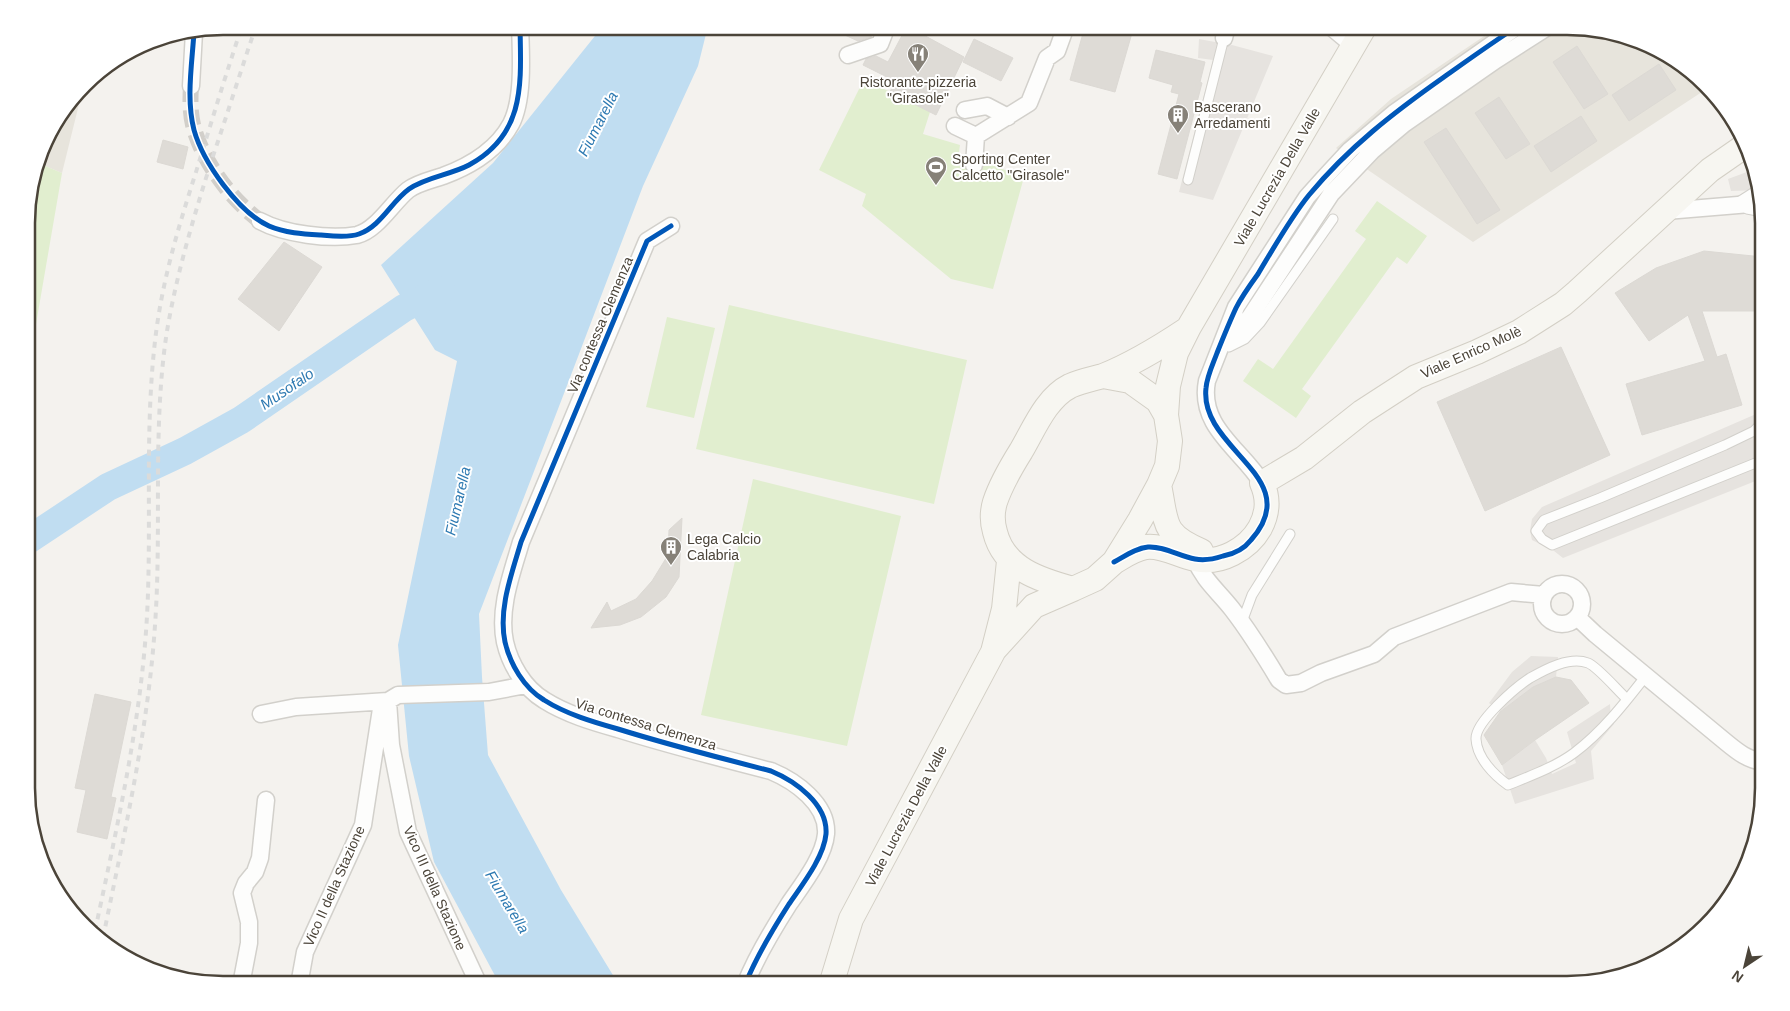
<svg xmlns="http://www.w3.org/2000/svg" width="1790" height="1011" viewBox="0 0 1790 1011" font-family="Helvetica,sans-serif">
	<rect width="100%" height="100%" fill="#f4f2ee"/>
	<path fill="#e7e4dc" d="M1499,26H1567L1618,33L1665,52L1705,90L1473,242L1336,148L1391,99Z
		M83,88L62,173L38,163L47,136Z"/>
	<path fill="#e1eecf" d="M864,79L930,112L923,134L960,145L958,159H975L1024,177L993,289L951,279L862,206L866,194L819,170Z
		M38,163L62,173L35,330L28,328V198Z
		M1377,201L1427,236L1407,264L1397,257L1302,389L1311,396L1296,418L1243,381L1258,359L1273,369L1366,239L1355,231Z
		M729,305L967,360L934,504L696,449Z
		M667,317L715,328L694,418L646,407Z
		M753,479L901,516L847,746L701,715Z"/>
	<path fill="#e6e3df" d="M1199,39L1215,42L1222,47L1232,45L1273,56L1213,200L1179,192L1213,60L1198,58Z
		M1755,169L1759,190L1731,191L1728,179Z
		M1763,411V478L1563,558L1554,551L1532,540L1530,531L1532,519L1542,507Z
		M1531,656L1558,657L1556,677L1533,687L1500,712L1489,703L1512,672Z
		M1610,704L1611,720L1614,724L1591,751L1594,779L1515,804L1502,765L1535,740L1546,758L1552,774L1576,763L1567,732Z"/>
	<path fill="#c0ddf1" d="M603,26H708L698,66L643,186L563,396L479,614L482,677L488,755L561,890L619,985H500L434,862L409,756L398,645L457,361L435,350L381,265L493,163Z"/>
	<g fill="none" stroke-linecap="round" stroke-linejoin="round">
		<path stroke="#c0ddf1" stroke-width="28" d="M28,540L108,487L185,451L241,420L404,308L441,290"/>
	</g>
	<path fill="#dedbd6" stroke="#dcd9d4" d="M825,26H876L871,37L858,41Z
		M907,26L964,57L936,115L890,92L895,81L863,65L866,59L876,56L888,62Z
		M1085,26H1134L1115,92L1070,80Z
		M974,39L1013,58L1001,81L963,62Z
		M1577,46L1608,94L1584,109L1553,62Z
		M1156,50L1205,62L1200,82L1202,83L1177,179L1158,174L1179,94L1171,92L1173,85L1149,78Z
		M1659,64L1676,90L1629,121L1612,95Z
		M1499,97L1530,144L1506,159L1475,113Z
		M1581,116L1597,141L1551,172L1534,146Z
		M1446,128L1500,210L1477,224L1424,142Z
		M163,140L188,147L183,169L157,162Z
		M284,242L322,267L279,331L238,299Z
		M1704,251L1763,257V311H1702L1717,357L1726,354L1742,405L1642,435L1626,384L1705,361L1688,315L1649,341L1615,293L1656,268Z
		M1561,347L1610,455L1485,511L1437,402Z
		M682,518L679,577L666,597L641,617L620,625L591,628L607,602L611,611L636,599L652,581L668,555L669,530Z
		M1556,677L1571,680L1589,703L1535,740L1502,765L1484,735L1500,712L1533,687Z
		M95,694L131,702L111,797L116,798L107,839L77,832L86,790L75,788Z"/>
	<g fill="none" stroke-linecap="round" stroke-linejoin="round">
		<path stroke="#d2cfca" stroke-width="16" stroke-dasharray="16 8" stroke-linecap="butt" d="M191,86C190,101 190,117 195,132C206,166 232,200 260,221"/>
		<g stroke="#d2d0cb" stroke-width="11">
			<path id="lane" d="M1188,180L1224,38
				M1737,203L1759,189
				M1747,209L1763,212
				M1229,347L1245,339L1260,323L1333,219
				M1763,422L1754,431L1725,445L1600,498L1544,520L1536,531L1542,539L1552,545L1763,460
				M1242,622L1252,595L1290,534
				M1627,699C1618,691 1598,667 1588,663C1570,656 1546,669 1530,678C1516,687 1475,722 1476,739C1477,758 1494,775 1508,785C1530,776 1555,767 1574,753C1602,732 1624,704 1645,677"/>
		</g>
		<g stroke="#d2d0cb" stroke-width="19">
			<path id="street" d="M1330,26L1354,46
				M1224,38L1227,26
				M848,55L880,44L887,26
				M191,86L194,32
				M965,110L987,106L1008,117
				M955,126L976,136
				M976,136L1029,103L1047,58L1057,51L1066,26
				M974,165L976,136
				M1666,211L1762,203
				M260,221C284,234 330,240 357,235C377,230 392,203 408,190C417,183 431,180 443,176C470,166 497,150 511,124C524,99 521,54 520,26
				M671,226L647,241L521,542C512,573 498,609 505,642C510,664 524,688 544,700C566,714 593,722 618,729C669,745 720,758 771,771C795,781 828,804 826,834C824,857 802,885 789,904C773,929 756,957 745,985
				M1226,343L1250,317L1331,194L1372,151L1404,124L1496,60L1549,26
				M1262,483C1242,450 1198,427 1207,381L1236,307L1307,197L1324,178L1350,150L1394,113L1518,26
				M1195,559C1204,581 1218,591 1232,609C1249,631 1264,655 1279,680L1286,685L1301,683L1321,673L1374,654L1394,637L1511,592L1544,595
				M1542 604a20 20 0 1 1 40 0a20 20 0 1 1-40 0Z
				M1577,617L1595,634L1727,743C1738,752 1748,760 1763,762
				M388,701L391,745L408,832L479,985
				M261,714L296,707L388,701L398,695L489,692L526,685
				M241,985L249,943V922L242,893L246,883L255,872L260,858L266,800
				M299,985L305,952L363,825L381,709L384,706"/>
		</g>
		<g stroke="#d3cfc5" stroke-width="26">
			<path id="secondary" d="M1103,376L1130,381L1158,401L1166,415L1170,441L1167,466L1159,485L1140,520L1114,562L1095,579L1073,589C1040,580 1004,569 995,532C992,522 992,512 995,502C1001,484 1011,467 1021,451C1034,429 1046,398 1070,386C1081,381 1092,379 1103,376Z
				M1103,376C1133,364 1159,348 1186,330
				M1166,415L1168,386L1176,353L1189,327L1365,26
				M1159,485C1167,523 1161,534 1201,551
				M1114,562C1124,556 1134,549 1146,547C1163,545 1179,556 1195,559C1220,565 1248,549 1260,528C1268,513 1269,499 1262,483L1304,458L1362,412L1416,377L1477,352L1519,332L1563,304L1577,292L1710,170L1746,145
				M995,649L1034,606L1073,589
				M831,985L851,919L993,652L1004,609L1009,561"/>
		</g>
		<use href="#lane" stroke="#fdfdfc" stroke-width="9"/>
		<use href="#street" stroke="#fdfdfc" stroke-width="16"/>
		<use href="#secondary" stroke="#f7f6f1" stroke-width="24"/>
		<path stroke="#dbdbda" stroke-width="4" stroke-dasharray="6 6" stroke-linecap="butt" d="M95,931C117,827 141,722 147,616C152,522 144,427 156,333C163,278 179,225 196,172C211,123 226,74 242,26
			M103,938C124,834 148,731 155,625C162,528 152,427 167,331C177,272 194,216 212,159C227,115 241,70 256,26"/>
		<g stroke="#fff" stroke-width="8">
			<path id="cycleway" d="M194,32C192,64 186,99 194,130C203,162 238,212 269,226C285,233 304,234 321,235C332,236 348,238 359,234C381,226 391,202 409,189C426,177 450,175 469,165C526,134 521,83 520,26
				M671,226L647,241L521,542C512,573 498,609 505,642C510,664 524,688 544,700C566,714 593,722 618,729C669,745 720,758 771,771C795,781 828,804 826,834C824,857 802,885 789,904C773,929 756,957 745,985
				M1114,562C1125,556 1136,548 1148,547C1164,546 1179,556 1195,559C1205,561 1214,559 1223,556C1234,554 1244,549 1251,540C1307,477 1199,450 1206,388C1207,376 1213,364 1217,353C1223,338 1229,323 1236,308C1242,296 1250,285 1258,274C1273,249 1291,217 1309,195C1349,147 1393,113 1444,77C1468,60 1493,42 1518,26"/>
		</g>
		<use href="#cycleway" stroke="#0057b8" stroke-width="5"/>
	</g>
	<defs>
		<g id="restaurant-pin" transform="scale(1.125)"><path d="M0 17L-7.5 6A9.5 9.5 0 1 1 7.5 6Z" fill="#868178" stroke="#fff"/><path d="M-5-6h1v4h1v-4h1v4h1v-4h1v5L-1.5 .5V6h-2V.5L-5-1ZM5-6V6H3V1.5H1.5Q1.5-4 5-6Z" fill="#fff"/></g>
		<g id="building-pin" transform="scale(1.125)"><path d="M0 17L-7.5 6A9.5 9.5 0 1 1 7.5 6Z" fill="#868178" stroke="#fff"/><path d="M-4-6H4V6H1V3H-1V6H-4ZM-2.5-4.3h1.7v1.8h-1.7ZM.8-4.3h1.7v1.8H.8ZM-2.5-1h1.7V.8h-1.7ZM.8-1h1.7V.8H.8Z" fill="#fff"/></g>
		<g id="stadium-pin" transform="scale(1.125)"><path d="M0 17L-7.5 6A9.5 9.5 0 1 1 7.5 6Z" fill="#868178" stroke="#fff"/><path d="M0-5a6.5 5 0 1 0 0 10a6.5 5 0 1 0 0-10ZM-3.5-1.8h7v3.6h-7Z" fill="#fff"/></g>
	</defs>
	<g fill-rule="evenodd">
		<use href="#restaurant-pin" x="918" y="54"/>
		<use href="#building-pin" x="1178" y="115"/>
		<use href="#stadium-pin" x="936" y="167"/>
		<use href="#building-pin" x="671" y="547"/>
	</g>
	<g text-anchor="middle" stroke-width="4" stroke-linejoin="round" paint-order="stroke">
		<g font-size="14" fill="#4b4439" stroke="#fff" text-anchor="start">
			<text x="918" y="87" text-anchor="middle">Ristorante-pizzeria<tspan x="918" dy="16">"Girasole"</tspan></text>
			<text x="1194" y="112">Bascerano<tspan x="1194" dy="16">Arredamenti</tspan></text>
			<text x="952" y="164">Sporting Center<tspan x="952" dy="16">Calcetto "Girasole"</tspan></text>
			<text x="687" y="544">Lega Calcio<tspan x="687" dy="16">Calabria</tspan></text>
		</g>
		<g font-size="14" fill="#4b4439" stroke="#fff">
			<text transform="translate(1277 177) rotate(-60)" y="5">Viale Lucrezia Della Valle</text>
			<text transform="translate(600 325) rotate(-67)" y="5">Via contessa Clemenza</text>
			<text transform="translate(1471 352) rotate(-24)" y="5">Viale Enrico Molè</text>
			<text transform="translate(646 724) rotate(17)" y="5">Via contessa Clemenza</text>
			<text transform="translate(906 816) rotate(-62)" y="5">Viale Lucrezia Della Valle</text>
			<text transform="translate(334 886) rotate(-66)" y="5">Vico II della Stazione</text>
			<text transform="translate(435 888) rotate(66)" y="5">Vico III della Stazione</text>
		</g>
		<g font-size="15" font-style="italic" fill="#2e7ab2" stroke="#fff">
			<text transform="translate(598 124) rotate(-63)" y="5">Fiumarella</text>
			<text transform="translate(287 389) rotate(-34)" y="5">Musofalo</text>
			<text transform="translate(458 501) rotate(-77)" y="5">Fiumarella</text>
			<text transform="translate(507 902) rotate(59)" y="5">Fiumarella</text>
		</g>
	</g>
	<path d="M0 0H1790V1011H0ZM223 35H1567A188 188 0 0 1 1755 223V788A188 188 0 0 1 1567 976H223A188 188 0 0 1 35 788V223A188 188 0 0 1 223 35Z" fill="#fff" fill-rule="evenodd"/>
	<path fill="none" stroke="#4b4439" stroke-width="2.5" d="M223 35H1567A188 188 0 0 1 1755 223V788A188 188 0 0 1 1567 976H223A188 188 0 0 1 35 788V223A188 188 0 0 1 223 35Z"/>
	<g transform="translate(1745 966) rotate(215)" stroke="#ffffff" stroke-width="4" paint-order="stroke">
	<path d="M0-4L9 19L0 12L-9 19Z" fill="#4b4439"/>
	<text y="-8" font-size="14" font-weight="bold" text-anchor="middle" fill="#4b4439">N</text>
	</g>
</svg>
